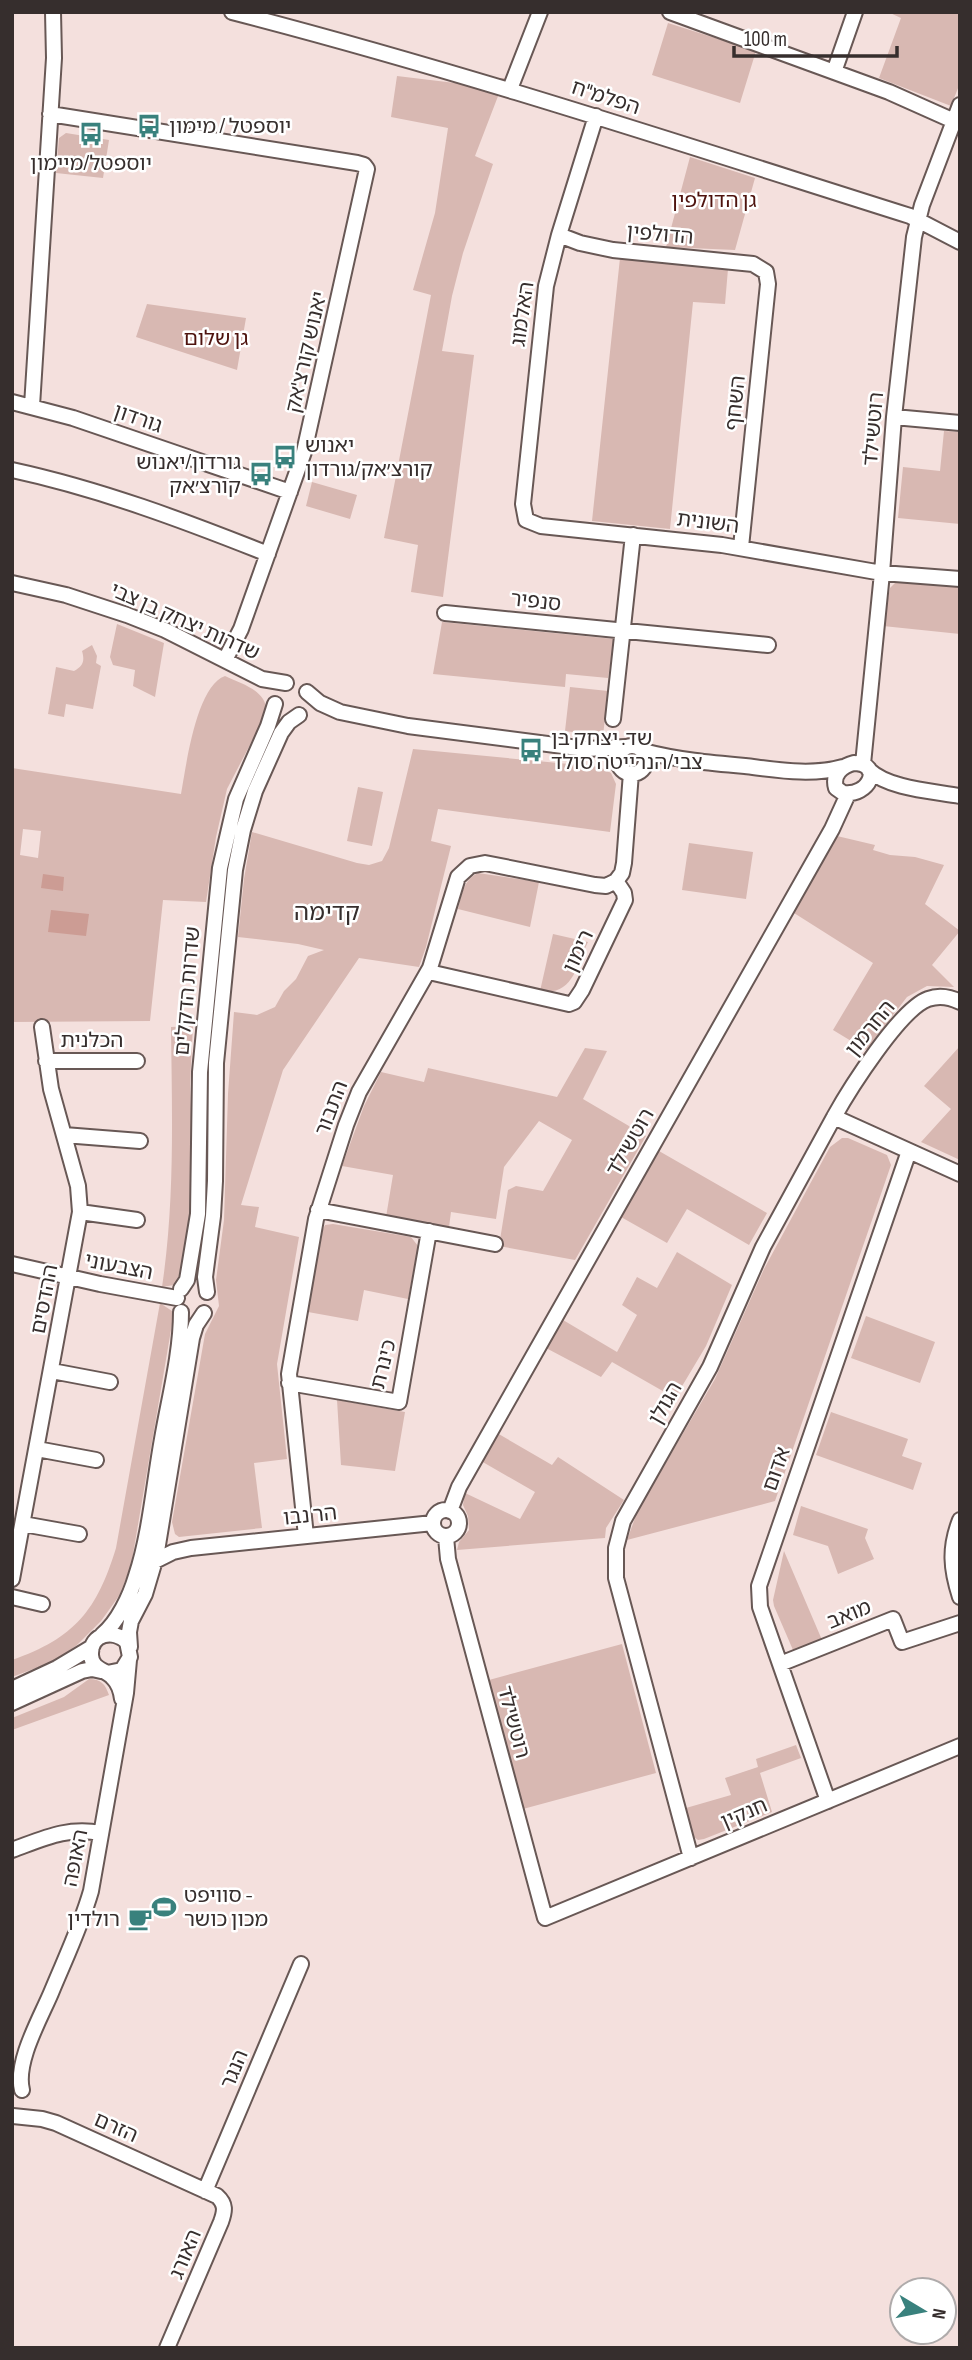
<svg xmlns="http://www.w3.org/2000/svg" width="972" height="2360" viewBox="0 0 972 2360" font-family="'Sofia Sans Condensed','Noto Sans Hebrew',sans-serif">
	<rect width="100%" height="100%" fill="#f4e0dd"/>
	<path fill="#d8b8b2" fill-rule="evenodd" d="M888,12H960V83L951,106L879,78L901,18Z
		M668,23L756,51L740,103L652,75Z
		M397,76L455,83L473,78H505L475,156L493,164L463,253L452,296L442,351L474,355L443,597L411,592L418,545L384,538L431,295L413,290L435,213L448,128L391,117Z
		M66,133L109,140L103,178L56,173L59,138Z
		M690,157L755,178L735,250L666,247Z
		M620,258L728,269L725,304L693,302L670,529L592,521Z
		M147,304L246,318L237,370L136,337Z
		M944,431L960,432V524L898,518L903,467L940,471Z
		M312,482L357,495L350,519L306,506Z
		M898,580L960,586V634L883,626L890,588Z
		M442,622L614,639L608,678L566,674L565,687L433,674Z
		M117,624L164,643L155,697L133,686L135,670L113,665L110,657Z
		M92,645L97,656L96,663L101,666L93,709L66,704L64,717L48,714L56,667L74,671C83,666 85,661 82,651Z
		M225,676C242,684 266,690 267,712L227,789L216,837L206,902L163,900L150,1021L12,1022V768L181,794C186,767 196,686 225,676ZM23,829L41,831L38,858L20,855Z
		M570,687L608,691L603,736L565,731Z
		M413,749L600,767L611,773L616,784L610,832L438,809L431,841L451,846L426,947L419,967L359,958L283,1070L241,1205L259,1207L255,1227L299,1237L277,1364L287,1459L254,1463L262,1528L179,1537L175,1534L172,1522L205,1334L219,1306L216,1280L224,1220L228,1094L234,1012L257,1015L275,1007L284,991L296,979L308,956L324,950L298,944L238,937L244,879L252,832L357,863L369,865L382,861L389,848Z
		M358,787L383,792L372,846L347,841Z
		M837,836L875,845L873,850L890,855L915,857L944,865L925,904L960,931L932,965L954,987L927,986L907,997L866,1050L833,1030L873,963L794,913Z
		M689,843L753,852L746,899L682,890Z
		M478,873L539,882L530,927L458,909C462,895 463,880 478,873Z
		M553,934L588,942C576,967 573,996 540,991Z
		M193,1026L190,1084L193,1159L191,1200L182,1273L174,1285L162,1287C175,1200 172,1114 171,1027Z
		M960,1046V1160L921,1142L951,1109L924,1086Z
		M585,1048L607,1051L583,1099L646,1136L575,1260L499,1246L508,1190L516,1186L543,1191L572,1140L539,1121L504,1167L496,1219L451,1212L449,1227L386,1217L393,1175L342,1166L364,1106L381,1072L424,1082L428,1068L557,1097Z
		M842,1138H848L887,1155L891,1165L775,1501L627,1540L638,1510L715,1379L764,1269L830,1147Z
		M659,1151L767,1213L749,1245L687,1209L667,1243L621,1217Z
		M333,1224L411,1237L418,1246L408,1299L364,1290L358,1321L308,1312L323,1229L325,1225Z
		M677,1252L732,1285L706,1346L675,1398L612,1362L601,1377L546,1348L563,1320L617,1352L637,1315L622,1305L637,1277L657,1288Z
		M160,1303L172,1311V1324L131,1566L119,1596L101,1621L77,1645L55,1661L12,1677V1660C75,1638 97,1610 116,1548Z
		M866,1316L935,1342L920,1383L851,1358Z
		M337,1400L405,1412L395,1471L341,1465Z
		M831,1412L908,1439L902,1456L922,1463L913,1490L816,1455Z
		M497,1433L552,1465L558,1457L624,1500L606,1528L605,1538L457,1550L459,1542L469,1530L468,1516L463,1505L465,1493L520,1519L535,1492L481,1461Z
		M801,1506L868,1529L865,1538L874,1559L838,1574L828,1546L793,1535Z
		M784,1551L822,1640L798,1650H793L774,1606L773,1600Z
		M622,1644L656,1773L523,1809L489,1680Z
		M89,1679C101,1679 105,1684 109,1695L12,1730V1718L64,1697Z
		M796,1745L801,1758L760,1773L772,1812L704,1839L698,1840L694,1837L686,1808L731,1795L725,1778L758,1767L756,1759Z"/>
	<path fill="#cc9c94" d="M43,874L64,877L63,891L41,888Z
		M51,910L89,914L86,936L48,932Z"/>
	<g fill="none" stroke-linecap="round" stroke-linejoin="round">
		<g stroke="#685855" stroke-width="18">
			<path id="minor" d="M232,12C461,71 685,145 910,216L960,242
				M670,12L889,92L954,121
				M834,72L855,12
				M510,89L540,12
				M50,114L357,163L364,165L367,169L304,452L241,629L225,660
				M596,116L559,235L546,286L523,504L526,520L541,526L722,545L882,573L960,579
				M559,235L580,243L613,250L753,264L766,272L768,284L741,547
				M12,402L73,418L290,492
				M32,406L54,58L53,12
				M894,417L960,423
				M12,470C100,489 185,521 268,554
				M12,583L66,595L127,615L165,630L262,679L286,683
				M445,613L768,645
				M307,692L320,703L340,712L408,726L586,749L626,747
				M613,719L633,535
				M618 760a14 14 0 1 1 28 0a14 14 0 1 1-28 0Z
				M643,751C677,760 711,763 745,766C778,770 811,776 843,767
				M854,763C884,764 869,797 843,793L836,788C832,774 842,766 854,763Z
				M863,764L882,573L894,417L914,237L922,205L960,105
				M869,770C889,789 933,791 960,796
				M616,881L622,873L624,863L631,773
				M429,972L569,1004L574,1002L582,990L625,900L624,893L616,881
				M46,1061H137
				M834,1117C849,1090 900,1009 928,999C939,995 950,997 960,1002
				M64,1135L140,1141
				M318,1210L495,1244
				M80,1212L137,1220
				M12,1264L100,1284L177,1298
				M181,1289L187,1280L198,1214L200,1072L220,868L236,799L268,726L275,704
				M207,1292L205,1277L213,1216L215,1181L216,1063L235,870L243,830L255,791L281,733L289,722L299,715
				M52,1371L110,1382
				M289,1383L399,1402L429,1231
				M37,1449L96,1460
				M433 1523a13 13 0 1 1 26 0a13 13 0 1 1-26 0Z
				M450,1511L459,1487L832,829L848,794
				M960,1520C949,1548 951,1569 960,1597
				M23,1524L79,1534
				M306,1536L289,1374L316,1219L346,1125L359,1092L430,968L458,877L470,866L485,863L595,885L606,886L616,881
				M446,1537L448,1559L545,1918L960,1746
				M155,1561L173,1552L191,1548L433,1523
				M12,1579L80,1212L78,1186L51,1089L42,1027
				M12,1597L42,1604
				M102,1635C118,1622 130,1596 136,1576C150,1534 154,1483 162,1439C169,1398 181,1354 181,1312
				M130,1647L129,1632L131,1621L145,1594L156,1557L192,1338L196,1325L204,1313
				M780,1664L893,1619L902,1642L960,1623
				M107,1673L122,1670L130,1657L127,1642C114,1629 90,1633 91,1655C92,1670 105,1669 113,1678C119,1684 121,1691 122,1699
				M12,1689L57,1668L92,1647
				M12,1703L82,1671L92,1669L101,1671
				M828,1801L760,1607L759,1586L909,1151
				M12,1850C45,1838 66,1827 101,1833
				M691,1858L616,1578V1548L623,1521L710,1367L763,1247L834,1117L960,1174
				M22,2090C15,2062 40,2019 51,1993C65,1959 81,1926 91,1891L126,1693L129,1660
				M13,2116L42,2119L56,2123L217,2196C226,2204 225,2211 221,2222L167,2348
				M205,2191L301,1964"/>
		</g>
		<use href="#minor" stroke="#fff" stroke-width="14"/>
	</g>
	<defs>
		<g id="bus-bare" transform="scale(1.89)"><path d="M-5-6H5V4H4V6H2V4H-2V6H-4V4H-5ZM-3.5-4V0h7V-4ZM-3.5 1.2v1.5H-2V1.2ZM2 1.2v1.5H3.5V1.2Z" fill="#39817d" stroke="#fff" stroke-width="2.5" paint-order="stroke"/></g>
		<g id="stadium-bare" transform="scale(1.89)"><path d="M0-5a6.5 5 0 1 0 0 10a6.5 5 0 1 0 0-10ZM-3.5-1.8h7v3.6h-7Z" fill="#39817d" stroke="#fff" stroke-width="2.5" paint-order="stroke"/></g>
		<g id="cafe-bare" transform="scale(1.89)"><path d="M-5.5-4.5H6V0H3Q3 3.5 0 3.5H-2.5Q-5.5 3.5-5.5 0ZM3-3.2v2h1.7v-2ZM-6 4.5H4V6H-6Z" fill="#39817d" stroke="#fff" stroke-width="2.5" paint-order="stroke"/></g>
	</defs>
	<g fill-rule="evenodd">
		<use href="#bus-bare" x="149" y="126"/>
		<use href="#bus-bare" x="91" y="134"/>
		<use href="#bus-bare" x="285" y="457"/>
		<use href="#bus-bare" x="261" y="474"/>
		<use href="#bus-bare" x="531" y="750"/>
		<use href="#stadium-bare" x="164" y="1907"/>
		<use href="#cafe-bare" x="140" y="1919"/>
	</g>
	<g text-anchor="middle" stroke-width="5" stroke-linejoin="round" paint-order="stroke">
		<g font-size="21" fill="#362e2d" stroke="#fff">
			<text transform="translate(606 97) rotate(18)" y="7">הפלמ"ח</text>
			<text transform="translate(660 234) rotate(5)" y="7">הדולפין</text>
			<text transform="translate(522 314) rotate(-82)" y="7">האלמוג</text>
			<text transform="translate(306 352) rotate(-77)" y="7">יאנוש קורצ'אק</text>
			<text transform="translate(735 403) rotate(-84)" y="7">השחף</text>
			<text transform="translate(138 418) rotate(19)" y="7">גורדון</text>
			<text transform="translate(873 429) rotate(-85)" y="7">רוטשילד</text>
			<text transform="translate(708 522) rotate(7)" y="7">השונית</text>
			<text transform="translate(536 601) rotate(6)" y="7">סנפיר</text>
			<text transform="translate(185 621) rotate(24)" y="7">שדרות יצחק בן צבי</text>
			<text transform="translate(578 951) rotate(-65)" y="7">רימון</text>
			<text transform="translate(187 991) rotate(-85)" y="7">שדרות הדקלים</text>
			<text transform="translate(870 1028) rotate(-51)" y="7">החרמון</text>
			<text x="92" y="1047">הכלנית</text>
			<text transform="translate(331 1108) rotate(-69)" y="7">התבור</text>
			<text transform="translate(630 1142) rotate(-60)" y="7">רוטשילד</text>
			<text transform="translate(119 1266) rotate(11)" y="7">הצבעוני</text>
			<text transform="translate(44 1299) rotate(-79)" y="7">ההדסים</text>
			<text transform="translate(383 1364) rotate(-76)" y="7">כינרת</text>
			<text transform="translate(665 1403) rotate(-60)" y="7">הגולן</text>
			<text transform="translate(776 1469) rotate(-71)" y="7">אדום</text>
			<text transform="translate(310 1515) rotate(-6)" y="7">הר נבו</text>
			<text transform="translate(849 1614) rotate(-22)" y="7">מואב</text>
			<text transform="translate(514 1722) rotate(75)" y="7">רוטשילד</text>
			<text transform="translate(744 1813) rotate(-23)" y="7">חנקין</text>
			<text transform="translate(75 1858) rotate(-79)" y="7">האופה</text>
			<text transform="translate(234 2069) rotate(-67)" y="7">הנגר</text>
			<text transform="translate(116 2127) rotate(24)" y="7">הזרם</text>
			<text transform="translate(185 2254) rotate(-67)" y="7">האורג</text>
		</g>
		<g font-size="21" fill="#362e2d" stroke="#fff" text-anchor="start">
			<text x="169" y="133">יוספטל / מימון</text>
			<text x="91" y="170" text-anchor="middle">יוספטל/מיימון</text>
			<text x="305" y="452">יאנוש<tspan x="305" dy="24">קורצ׳אק/גורדון</tspan></text>
			<text x="241" y="469" text-anchor="end">גורדון/יאנוש<tspan x="241" dy="24">קורצ׳אק</tspan></text>
			<text x="551" y="745">שד. יצחק בן<tspan x="551" dy="24">צבי/הנרייטה סולד</tspan></text>
			<text x="184" y="1902">סוויפט -<tspan x="184" dy="24">מכון כושר</tspan></text>
			<text x="120" y="1926" text-anchor="end">רולדין</text>
		</g>
		<g font-size="21" fill="#4e130e" stroke="#fff">
			<text x="714" y="207">גן הדולפין</text>
			<text x="216" y="345">גן שלום</text>
		</g>
		<g font-size="24" fill="#362e2d" stroke="#fff">
			<text x="327" y="920">קדימה</text>
		</g>
	</g>
	<rect width="972" height="2360" fill="none" stroke="#362e2d" stroke-width="28"/>
	<g transform="translate(923 2311) rotate(100)"><circle r="33" fill="#ffffff" stroke="#afabab" stroke-width="2"/>
	<path d="M0-5L12 26L0 18L-12 26Z" fill="#39817d"/>
	<text y="-10" font-size="19" font-weight="bold" text-anchor="middle" fill="#362e2d">N</text>
	</g>
	<path d="M734 46v10h163v-10" fill="none" stroke="#362e2d" stroke-width="3.5"/>
	<text x="744" y="46" font-size="21" fill="#362e2d" stroke="#ffffff" stroke-width="5" paint-order="stroke">100 m</text>
</svg>
